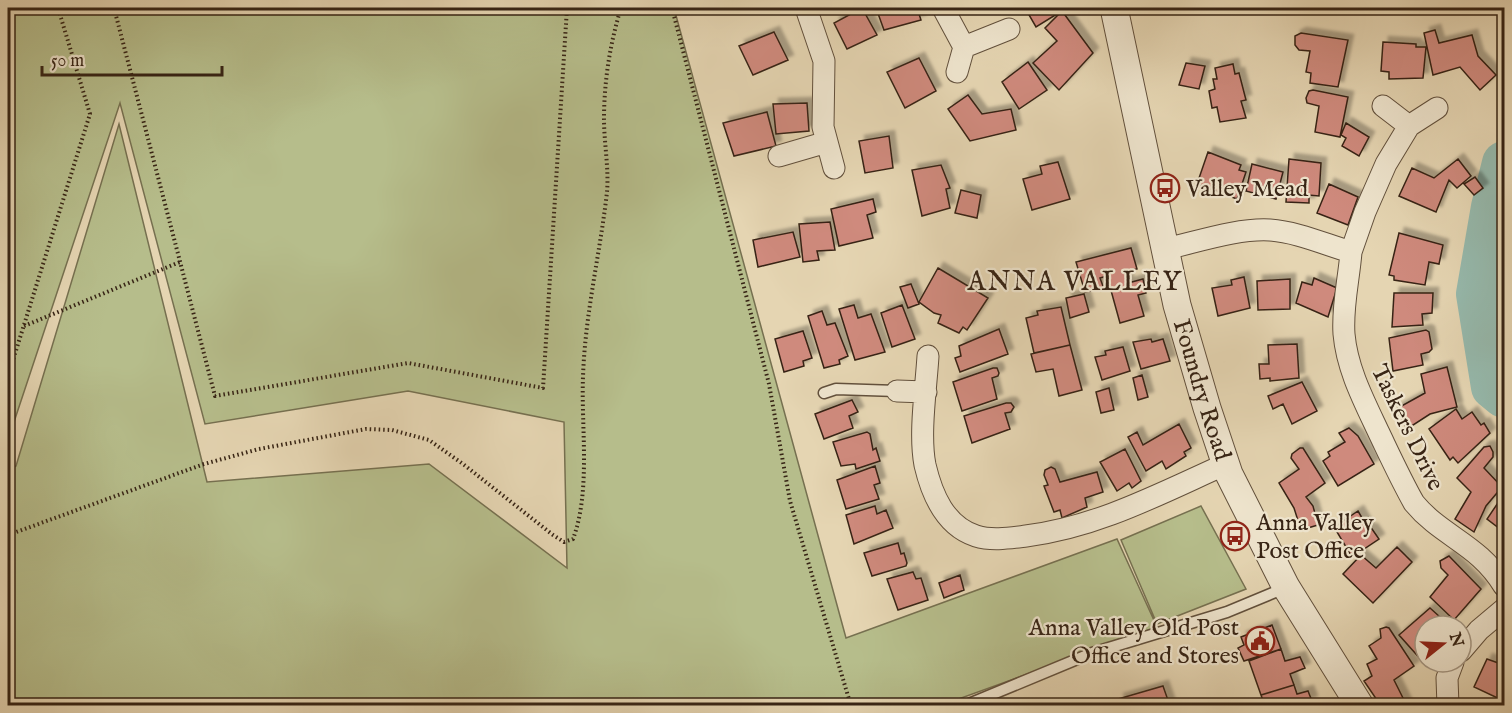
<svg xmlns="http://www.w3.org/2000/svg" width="1512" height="713" viewBox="0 0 1512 713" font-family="'IM FELL English',serif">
	<defs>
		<filter id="shadow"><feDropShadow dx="5.5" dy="-5.5" stdDeviation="1.5" flood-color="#0004"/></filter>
	</defs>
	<rect width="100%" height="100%" fill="#e5d5b2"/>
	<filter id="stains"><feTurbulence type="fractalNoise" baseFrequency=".00333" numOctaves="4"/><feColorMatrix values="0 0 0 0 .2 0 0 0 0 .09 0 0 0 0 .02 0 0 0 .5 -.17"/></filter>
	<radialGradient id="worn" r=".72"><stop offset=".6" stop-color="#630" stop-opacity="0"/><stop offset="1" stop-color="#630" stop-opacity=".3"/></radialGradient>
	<path fill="#b6bd8b" stroke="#767050" stroke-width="1.5" d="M8,8H674L846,638L1117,539L1157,627L942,705H8V471L16,466L119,124L207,482L429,464L567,568L564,422L408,391L205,424L120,103L8,440Z
		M1504,158V402L1491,391L1478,294Z
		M1201,506L1246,589L1157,624L1121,540Z"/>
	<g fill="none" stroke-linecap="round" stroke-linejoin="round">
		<path stroke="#707d70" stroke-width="8" d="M1504,231C1500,241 1492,251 1489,262C1482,282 1491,315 1504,330"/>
		<path stroke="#96b9ac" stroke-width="44" d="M1504,163L1493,207L1478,294L1493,387L1504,396"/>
	</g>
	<path fill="#cf8a7d" stroke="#372415" stroke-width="1.5" filter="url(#shadow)" d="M862,8L877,35L847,49L834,23Z
		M876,8H917L921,20L884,30Z
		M1025,8H1053L1057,14L1036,27Z
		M1062,11L1093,53L1059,90L1033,63L1057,41L1045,28Z
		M1435,30L1439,43L1472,35L1478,56L1496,75L1480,90L1460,67L1433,75L1424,33Z
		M774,32L788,60L753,75L739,46Z
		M1301,33L1348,40L1338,87L1310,83L1311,73L1306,72L1310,51L1299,50L1295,45V36Z
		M1383,42L1416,44V47H1426L1423,78L1389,79V72L1381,71Z
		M919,58L936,91L905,108L887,72Z
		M1028,62L1047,90L1019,109L1002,82Z
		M1186,63L1205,66L1199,89L1179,85Z
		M1233,64L1235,74L1239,73L1246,100L1241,101L1246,118L1220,122L1217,107L1212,108L1209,91L1215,89L1213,79H1217L1215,68Z
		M1313,90L1348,97L1340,137L1315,132L1319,106L1307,103L1306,98L1309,91Z
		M968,95L982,114L1011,109L1016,130L970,141L948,109Z
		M807,103L809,131L776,134L773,104Z
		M767,112L776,146L734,156L723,123Z
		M1346,123L1369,137L1359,156L1342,146L1346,138L1341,135Z
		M889,136L893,168L865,173L859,141Z
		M1208,152L1241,165L1239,170L1246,172L1237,199L1197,184Z
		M1289,159L1321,163L1319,196L1309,195V203L1286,202Z
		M1458,159L1471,176L1457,188L1449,180L1436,212L1399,196L1412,168L1434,178Z
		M1058,162L1070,199L1032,210L1023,179L1042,174L1040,166Z
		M1252,164L1283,172L1276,199L1246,191Z
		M941,165L950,188L946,189L950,208L922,216L912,170Z
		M1475,177L1483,188L1474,195L1464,184Z
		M1329,184L1358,197L1348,225L1317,213Z
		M961,190L981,195L977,218L955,213Z
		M873,199L876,212L867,215L873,238L839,246L831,209Z
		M830,222L835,250L817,251L819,260L803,262L799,224Z
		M793,232L800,257L758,267L753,240Z
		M1399,233L1443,245L1439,264L1429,262L1425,285L1394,280V276L1389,275Z
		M1131,248L1137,269L1125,271L1128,283L1143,279L1146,293L1138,295L1144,316L1120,323L1107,276L1100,278L1104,289L1085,292L1076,262Z
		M938,268L988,298L967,330L963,327L959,333L938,323L941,315L934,313L919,302Z
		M1244,277L1250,308L1218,316L1212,288L1232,285L1231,280Z
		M1314,278L1337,288L1328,317L1296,303L1302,282L1312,285Z
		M1290,279V309L1258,310L1257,281Z
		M911,284L919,304L908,308L900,287Z
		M1394,293H1433L1432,313L1422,314L1423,325L1392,327Z
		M1084,294L1089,312L1070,318L1066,298Z
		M854,305L858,318L871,314L885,352L855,360L839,309Z
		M902,305L915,339L892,347L881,313Z
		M1061,307L1070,345L1034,353L1026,318L1038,315L1037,311Z
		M822,311L827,325L835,323L848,356L839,360L840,364L824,368L808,316Z
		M999,329L1008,354L960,372L955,358L961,356L959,346Z
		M1426,330L1429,332L1432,349L1429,352L1421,354L1423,365L1393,371L1389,338Z
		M803,331L812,358L803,361L804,366L784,372L775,339Z
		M1151,339L1152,342L1163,339L1170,361L1141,369L1133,342Z
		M1297,344L1299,378L1270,381V378L1260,379L1259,364H1269L1268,345Z
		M1070,345L1082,390L1059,396L1053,369L1036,372L1031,354Z
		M1123,347L1130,371L1102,380L1095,357L1106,355L1105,351Z
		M1447,367L1457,407L1430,414L1407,429L1396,409L1425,393L1421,374Z
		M993,368H997L999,373L998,376L992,378L997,399L962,411L953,382Z
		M1142,375L1148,397L1138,400L1133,378Z
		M1302,382L1317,411L1292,424L1283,404L1273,409L1268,396Z
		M1109,388L1114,410L1101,413L1096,392Z
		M852,400L858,412L849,416L853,428L824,439L815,414Z
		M1006,403H1011L1014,407L1011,412L1005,413L1010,429L972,443L964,416Z
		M1456,409L1462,419L1472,412L1481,425L1484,423L1490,433L1458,463L1453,457L1450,460L1429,429Z
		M1179,424L1191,448L1184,452L1186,456L1166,469L1162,461L1146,471L1128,437L1137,432L1143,445Z
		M1349,428L1358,436L1374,464L1338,486L1323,461L1330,456L1328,452L1345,442L1339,433Z
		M867,432L870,434L873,450L876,448L880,461L856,469L855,464L841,466L833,442Z
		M1490,446L1493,452V457L1484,468L1502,487L1486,506L1474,532L1455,519L1471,492L1457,478L1484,447Z
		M1300,448H1303L1325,483L1306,497L1313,506L1318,525L1301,530L1294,508L1279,483L1299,469L1291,458L1292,454Z
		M1125,449L1141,481L1132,488L1129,483L1117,491L1100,462Z
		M875,466L880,483L874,485L879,499L846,509L837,480Z
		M1051,467L1055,469L1060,482L1097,472L1103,492L1085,498L1087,507L1062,518L1060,510L1054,512L1044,486L1048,485L1044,475L1045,470Z
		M1504,494V532L1487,519Z
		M875,506L877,514L886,510L893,528L854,544L846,515Z
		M1358,511L1369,530L1372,529L1379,539L1352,557L1334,527Z
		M898,543L901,554L904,553L907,563L906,566L872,576L864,553Z
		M1397,547L1412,562L1373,603L1343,574L1361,555L1376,568Z
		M1449,556L1481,589L1454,620L1430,597L1448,575L1441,568L1440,561Z
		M913,572L916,579L921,578L928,600L898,610L887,579Z
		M960,575L964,590L944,598L939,583Z
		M1430,608L1450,626H1425L1424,663L1399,635Z
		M1272,625L1281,649L1244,661L1238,648L1244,645L1241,637Z
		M1386,627L1389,628L1414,666L1394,680L1407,706H1381L1364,681L1372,676L1367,664L1377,659L1369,646L1381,638L1380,629Z
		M1281,649L1285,661L1300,657L1305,668L1290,674L1294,685L1261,695L1249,661Z
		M1487,659L1504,665V701L1474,687Z
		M1294,685L1297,694L1308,691L1312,701L1300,706H1265L1261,695Z
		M1163,686L1170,706H1120L1118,699Z"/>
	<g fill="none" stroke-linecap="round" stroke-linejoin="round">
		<g stroke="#62503c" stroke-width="13">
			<path id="service" d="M824,393L836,389L897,391
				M964,706L1092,653L1227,612L1285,588"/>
		</g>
		<g stroke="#62503c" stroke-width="23">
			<path id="minor" d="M806,8L824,61L823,127L834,168
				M943,8L964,47L1009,29
				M957,72L964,47
				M1383,106L1409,126
				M779,156L827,142
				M1165,249C1197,242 1238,228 1270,230C1297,232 1324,244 1351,252C1349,279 1342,306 1344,334C1347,369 1364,401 1379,433C1390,456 1401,480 1414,503C1442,537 1479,544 1504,586
				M1351,252L1365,212L1386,164L1409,126L1437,108
				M928,356C926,389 919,434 925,465C932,495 945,526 976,536C992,541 1010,538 1026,536C1098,527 1161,493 1226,464
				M897,391L926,392
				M1461,651L1479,630L1504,609
				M1448,706L1447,678L1453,662"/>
		</g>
		<g stroke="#62503c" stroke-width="29">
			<g id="tertiary">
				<path id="s1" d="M1114,8L1177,305L1207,408L1229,474L1286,587L1360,706"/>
			</g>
		</g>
		<path stroke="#372415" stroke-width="4" stroke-dasharray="1.5 3" stroke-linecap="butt" d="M114,8L215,396L408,363L543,388L567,8
			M672,8L769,384L790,501L851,706
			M24,326L180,262
			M8,376L90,114L58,8
			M8,535L204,464L259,449L366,429L392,430L429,440L463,464L553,535L564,542L573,539C591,491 581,427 583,377C585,314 600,254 607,192C609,168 604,143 604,119C604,82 610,43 621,8"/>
		<use href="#service" stroke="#eee4cd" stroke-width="10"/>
		<use href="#minor" stroke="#eee4cd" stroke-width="21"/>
		<use href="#tertiary" stroke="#eee4cd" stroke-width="27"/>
	</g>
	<defs>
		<g id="bus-ring" transform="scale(1.5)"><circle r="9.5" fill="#eee4cd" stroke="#8f2418" stroke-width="1.5"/><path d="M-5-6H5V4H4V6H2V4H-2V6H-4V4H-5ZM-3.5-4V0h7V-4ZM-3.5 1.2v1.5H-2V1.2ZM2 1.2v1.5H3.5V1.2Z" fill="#8f2418"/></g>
		<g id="civic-ring" transform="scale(1.5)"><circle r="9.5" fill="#eee4cd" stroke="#8f2418" stroke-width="1.5"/><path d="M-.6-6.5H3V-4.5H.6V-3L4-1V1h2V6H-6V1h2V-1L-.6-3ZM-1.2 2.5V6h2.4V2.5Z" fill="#8f2418"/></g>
	</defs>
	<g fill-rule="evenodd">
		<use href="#bus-ring" x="1165" y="188"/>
		<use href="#bus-ring" x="1235" y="536"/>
		<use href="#civic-ring" x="1260" y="641"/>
	</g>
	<g text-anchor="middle" stroke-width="4.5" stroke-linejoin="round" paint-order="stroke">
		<g font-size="24" fill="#372415" stroke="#eee4cd" text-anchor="start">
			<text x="1186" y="196">Valley Mead</text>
			<text x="1256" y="530">Anna Valley<tspan x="1256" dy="28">Post Office</tspan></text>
			<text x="1239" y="635" text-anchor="end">Anna Valley Old Post<tspan x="1239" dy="28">Office and Stores</tspan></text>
		</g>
		<g font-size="24" fill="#372415" stroke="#eee4cd">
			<text dy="8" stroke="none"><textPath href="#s1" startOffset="392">Foundry Road</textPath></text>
			<text transform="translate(1408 427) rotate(64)" y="8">Taskers Drive</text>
		</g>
		<g font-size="27" letter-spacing="1.5" fill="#372415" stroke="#eee4cd">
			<text x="1075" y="290">ANNA VALLEY</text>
		</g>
	</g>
	<rect width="1512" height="713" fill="none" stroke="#e5d5b2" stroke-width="30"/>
	<rect x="9" y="9" width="1494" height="695" fill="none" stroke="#372415" stroke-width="3"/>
	<rect x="15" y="15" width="1482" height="683" fill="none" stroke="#372415" stroke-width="1.5"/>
	<g transform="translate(1443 644) rotate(72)"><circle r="28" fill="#eee4cd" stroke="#a59783" stroke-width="1.5"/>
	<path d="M0-4.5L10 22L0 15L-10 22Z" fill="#8f2418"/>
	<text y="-9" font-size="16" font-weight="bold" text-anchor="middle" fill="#372415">N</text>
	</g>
	<path d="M42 66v9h180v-9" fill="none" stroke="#372415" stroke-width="3"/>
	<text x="51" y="66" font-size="18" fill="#372415" stroke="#eee4cd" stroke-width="4.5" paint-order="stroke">50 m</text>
	<rect width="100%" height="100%" filter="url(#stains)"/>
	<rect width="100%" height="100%" fill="url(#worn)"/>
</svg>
